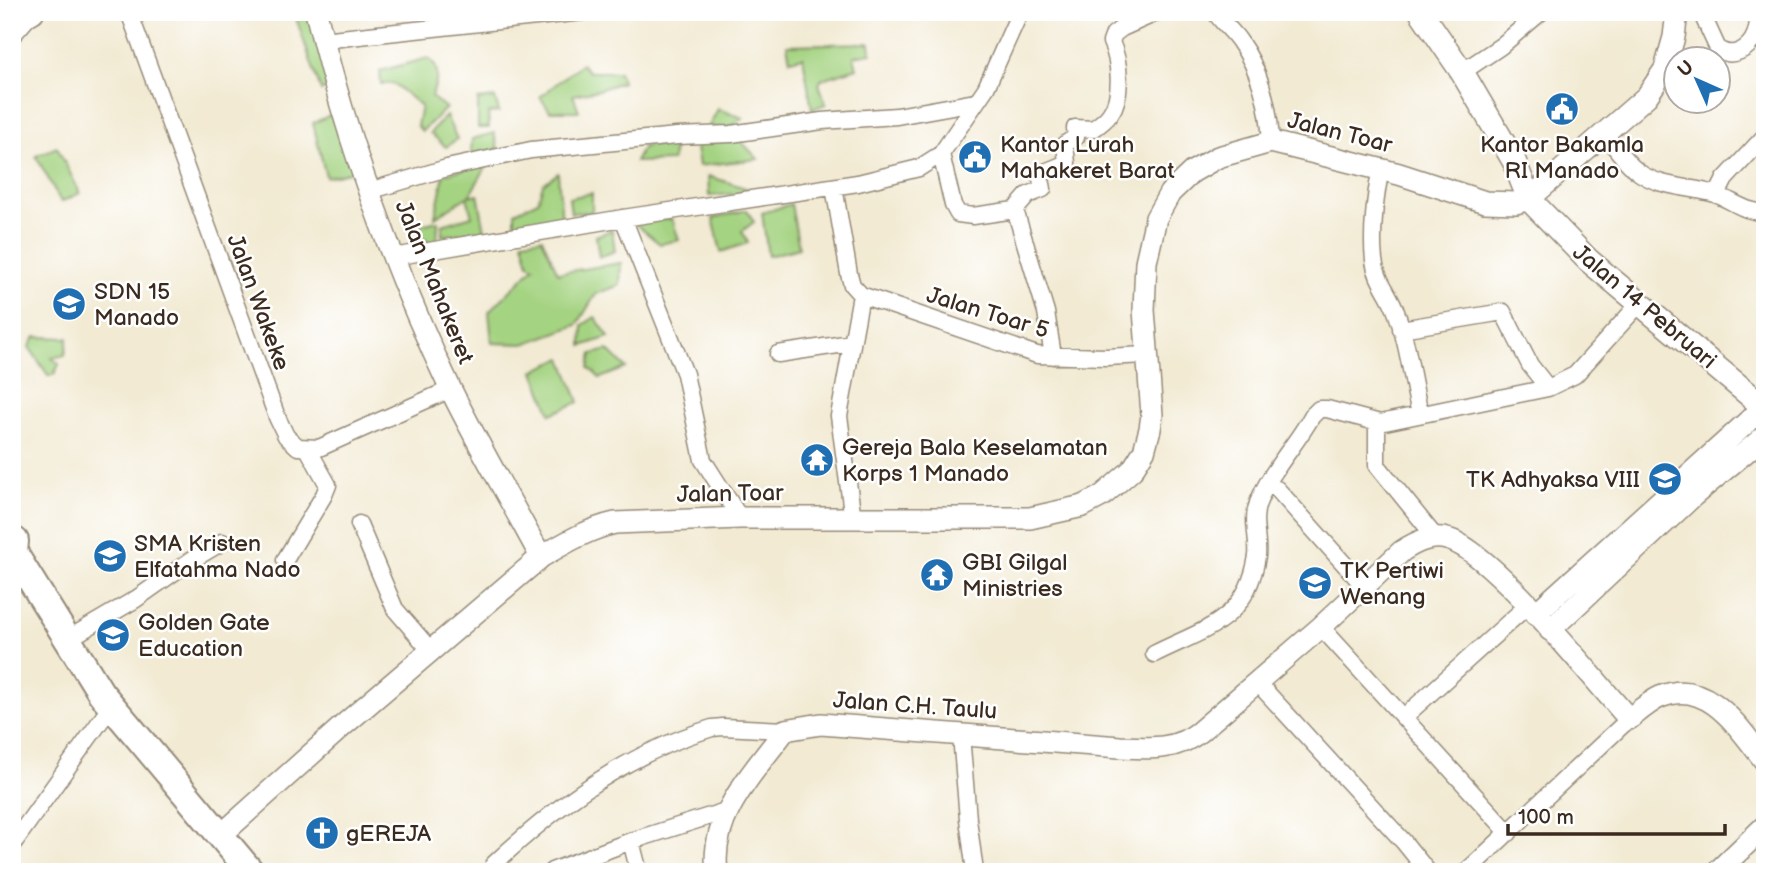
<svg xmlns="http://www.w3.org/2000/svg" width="1777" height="884" viewBox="0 0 1777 884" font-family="'Balsamiq Sans',sans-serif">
	<rect width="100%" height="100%" fill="#fff"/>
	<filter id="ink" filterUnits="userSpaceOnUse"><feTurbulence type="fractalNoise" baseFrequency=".0143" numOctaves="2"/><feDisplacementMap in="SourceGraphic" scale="14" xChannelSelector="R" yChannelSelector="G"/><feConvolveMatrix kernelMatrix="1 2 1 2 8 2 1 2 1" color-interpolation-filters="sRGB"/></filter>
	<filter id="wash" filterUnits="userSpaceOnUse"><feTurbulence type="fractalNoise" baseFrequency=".00686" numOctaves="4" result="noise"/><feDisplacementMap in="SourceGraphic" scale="28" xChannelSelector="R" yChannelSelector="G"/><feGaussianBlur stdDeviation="1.57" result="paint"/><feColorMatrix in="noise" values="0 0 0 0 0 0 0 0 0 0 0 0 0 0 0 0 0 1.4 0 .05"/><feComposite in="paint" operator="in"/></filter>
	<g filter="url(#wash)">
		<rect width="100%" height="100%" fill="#f2ead3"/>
		<path fill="#a4d381" stroke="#707e50" stroke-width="2" d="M294,12H318L340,79L321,91Z
			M870,43L871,53L854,56L857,68L822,79L819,84L826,104L812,109L803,57L790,60L787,45Z
			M428,58C443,69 436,83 431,97L446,108L422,131L417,126L421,106L394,84H381L380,71Z
			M581,64L589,72H619L622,82L598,90L573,95L579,111H550L540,97Z
			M495,98L499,112L488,113L489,128H478V100Z
			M718,109L743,118L726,130L709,126Z
			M339,111L359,170L326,177L313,123Z
			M446,116L457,139L446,147L430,133Z
			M494,133L498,149L471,154L472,139Z
			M740,140L758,159L699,166L695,142Z
			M675,142L672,161L635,162L643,147Z
			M57,147L80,193L61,202L36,156Z
			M488,164L469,196L478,194L485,231L442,236V225L472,216L467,197L435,217L444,174Z
			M558,173L562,222L515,230V212L538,201L543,184Z
			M708,176L758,192L709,196Z
			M592,193V212L571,213L569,198Z
			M791,204L799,248L768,256L762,213Z
			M747,210L754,222L742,231L748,243L721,252L713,218Z
			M672,219L679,240L660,244L633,222Z
			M438,221L437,245L419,238L420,225Z
			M612,230L615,251L599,257L596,236Z
			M542,238L558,273L621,263L620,285L596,294L577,325L524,344L492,343L489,312L534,267L529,264L523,241Z
			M595,317L609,337L582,346L583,325Z
			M35,337L68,338L65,355L52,358L59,364L54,375H48L29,347Z
			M608,350L626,368L600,378L589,368L592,354Z
			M562,358L579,402L551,414L534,371Z"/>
	</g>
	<g filter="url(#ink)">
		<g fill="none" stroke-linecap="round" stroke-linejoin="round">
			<g stroke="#968a78" stroke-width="19">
				<path id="minor" d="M129,12L277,417L286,436L298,447L319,448L451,389
					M1215,12C1222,23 1233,31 1240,42C1261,72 1269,105 1271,142
					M1701,12L1718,49C1732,59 1749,50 1755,35C1758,28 1758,20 1759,12
					M322,40L583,12
					M1462,72L1501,46L1541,12
					M1605,135C1615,146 1625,162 1637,171C1659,188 1690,186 1715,194C1732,200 1745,213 1765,212
					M941,154L953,205L958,214L973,216L1015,210L1028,195L1043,189L1040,174L1067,163L1065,144L1076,137L1075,128L1093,129C1099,125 1106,120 1110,114C1123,96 1120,61 1111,42L1114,34L1122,28L1158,12
					M1381,169C1375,195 1371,235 1374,260C1376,279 1389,293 1395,309C1408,342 1412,380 1420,414
					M834,187L849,274L852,285L861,295
					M369,191L447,168L531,150L677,136L731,134L822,121L897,116L975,102
					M1717,195L1725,179L1765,136
					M1015,210L1046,312L1053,356
					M623,218L685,374L703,460L740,518
					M393,257L623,218L858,183L919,168L941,154L986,88L1020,12
					M861,295L1037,355L1106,357L1146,355
					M1401,329L1503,312L1530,365L1548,388
					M778,354L851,343
					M1377,422V465L1436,538
					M1277,489L1364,586
					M853,519L839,416L861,295
					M359,524L395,609L431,651
					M285,560L324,495L328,485L308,449
					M1321,627L1509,833
					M78,633L136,599L190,561L222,542
					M1154,654C1206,628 1247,621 1257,556C1259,538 1251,521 1258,503C1270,471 1296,445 1312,416L1319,409H1327L1380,423L1548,388L1575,375L1640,303
					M1257,682L1403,841L1428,872
					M1404,717L1528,605
					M961,735L968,819L975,872
					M631,841L639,872
					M12,845L112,705
					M552,871L631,841L729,810
					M492,872L494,864C559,803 626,754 712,728L723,727L785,730
					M1466,872L1629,719"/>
			</g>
			<g stroke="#968a78" stroke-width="24">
				<path id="tertiary" d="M316,12C347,141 393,268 450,388C478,445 511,501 541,557
					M12,32L26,16L33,12
					M1535,614L1764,407
					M1550,630L1693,496L1765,436
					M220,836L346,723L541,557C565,543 588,529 615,523L740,518H1030L1083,506L1102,496L1132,470L1144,451L1150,429L1152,415L1144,310L1146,262L1156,218L1170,193L1192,172L1218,157L1271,142L1399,174L1485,202L1516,203L1529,199L1647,96L1665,69L1674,37L1677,12
					M717,872C709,817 754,772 785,730L821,724L1120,747C1148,748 1176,751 1199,732L1321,627L1402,551C1416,542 1430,535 1447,539C1490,549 1595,681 1629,719C1638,712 1649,702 1660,697C1708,676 1740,730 1765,761
					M1717,872L1765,826"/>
			</g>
			<g stroke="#968a78" stroke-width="26">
				<path id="secondary" d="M1421,12L1462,72L1514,161L1529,199L1588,260L1765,408"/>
			</g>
			<g stroke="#968a78" stroke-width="30">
				<path id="primary" d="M15,541L14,553L101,693L251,872"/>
			</g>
			<use href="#minor" stroke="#fff" stroke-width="16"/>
			<use href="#tertiary" stroke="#fff" stroke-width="21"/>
			<use href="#secondary" stroke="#fff" stroke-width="23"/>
			<use href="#primary" stroke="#fff" stroke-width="26"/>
		</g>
	</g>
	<defs>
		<g id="civic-disc" transform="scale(1.75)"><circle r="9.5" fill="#1f6fb2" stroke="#fff"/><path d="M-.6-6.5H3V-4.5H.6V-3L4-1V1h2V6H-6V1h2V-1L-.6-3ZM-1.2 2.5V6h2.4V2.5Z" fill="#fff"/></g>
		<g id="school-disc" transform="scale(1.75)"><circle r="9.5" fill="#1f6fb2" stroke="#fff"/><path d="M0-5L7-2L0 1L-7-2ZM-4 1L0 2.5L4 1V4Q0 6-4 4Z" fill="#fff"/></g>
		<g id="temple-disc" transform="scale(1.75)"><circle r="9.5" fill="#1f6fb2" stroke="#fff"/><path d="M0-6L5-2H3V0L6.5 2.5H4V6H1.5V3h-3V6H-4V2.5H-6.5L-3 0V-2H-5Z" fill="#fff"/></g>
		<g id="church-disc" transform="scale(1.75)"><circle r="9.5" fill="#1f6fb2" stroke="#fff"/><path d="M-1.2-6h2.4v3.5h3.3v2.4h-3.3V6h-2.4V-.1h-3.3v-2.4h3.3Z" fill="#fff"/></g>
	</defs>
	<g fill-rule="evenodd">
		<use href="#civic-disc" x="1562" y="109"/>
		<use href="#civic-disc" x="975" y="157"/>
		<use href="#school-disc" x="69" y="304"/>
		<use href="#temple-disc" x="817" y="460"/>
		<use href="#school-disc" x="1665" y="479"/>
		<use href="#school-disc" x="110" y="556"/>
		<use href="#temple-disc" x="937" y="575"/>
		<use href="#school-disc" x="1315" y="583"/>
		<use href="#school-disc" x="113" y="635"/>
		<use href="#church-disc" x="322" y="833"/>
	</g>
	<g text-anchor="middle" stroke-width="5" stroke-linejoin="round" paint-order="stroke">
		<g font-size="23" fill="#3b2a1e" stroke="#fff">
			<text transform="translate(1340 132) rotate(14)" y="8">Jalan Toar</text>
			<text transform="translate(435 282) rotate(68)" y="8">Jalan Mahakeret</text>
			<text transform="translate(259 302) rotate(70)" y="8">Jalan Wakeke</text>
			<text transform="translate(1645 306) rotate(40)" y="8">Jalan 14 Pebruari</text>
			<text transform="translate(988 312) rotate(17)" y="8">Jalan Toar 5</text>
			<text transform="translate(730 493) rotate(-1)" y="8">Jalan Toar</text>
			<text transform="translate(915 705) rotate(4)" y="8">Jalan C.H. Taulu</text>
		</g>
		<g font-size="23" fill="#3b2a1e" stroke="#fff" text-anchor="start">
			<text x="1000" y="152">Kantor Lurah<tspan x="1000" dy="26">Mahakeret Barat</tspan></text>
			<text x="1562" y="152" text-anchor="middle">Kantor Bakamla<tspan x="1562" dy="26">RI Manado</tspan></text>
			<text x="94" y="299">SDN 15<tspan x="94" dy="26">Manado</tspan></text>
			<text x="842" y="455">Gereja Bala Keselamatan<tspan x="842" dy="26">Korps 1 Manado</tspan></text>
			<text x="1640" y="487" text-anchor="end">TK Adhyaksa VIII</text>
			<text x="134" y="551">SMA Kristen<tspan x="134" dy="26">Elfatahma Nado</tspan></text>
			<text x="962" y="570">GBI Gilgal<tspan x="962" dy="26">Ministries</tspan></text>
			<text x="1340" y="578">TK Pertiwi<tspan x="1340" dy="26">Wenang</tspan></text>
			<text x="138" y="630">Golden Gate<tspan x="138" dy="26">Education</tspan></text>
			<text x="346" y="841">gEREJA</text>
		</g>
	</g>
	<rect width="1777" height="884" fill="none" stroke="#fff" stroke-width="42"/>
	<g transform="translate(1697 80) rotate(315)"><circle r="33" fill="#ffffff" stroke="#b1aaa5" stroke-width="2"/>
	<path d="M0-5L12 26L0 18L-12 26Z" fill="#1f6fb2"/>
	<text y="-10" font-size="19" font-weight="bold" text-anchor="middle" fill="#3b2a1e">U</text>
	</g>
	<path d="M1508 824v10h217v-10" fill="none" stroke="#3b2a1e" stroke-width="3.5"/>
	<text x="1518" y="824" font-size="21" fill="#3b2a1e" stroke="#ffffff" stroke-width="5" paint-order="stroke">100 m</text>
</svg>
